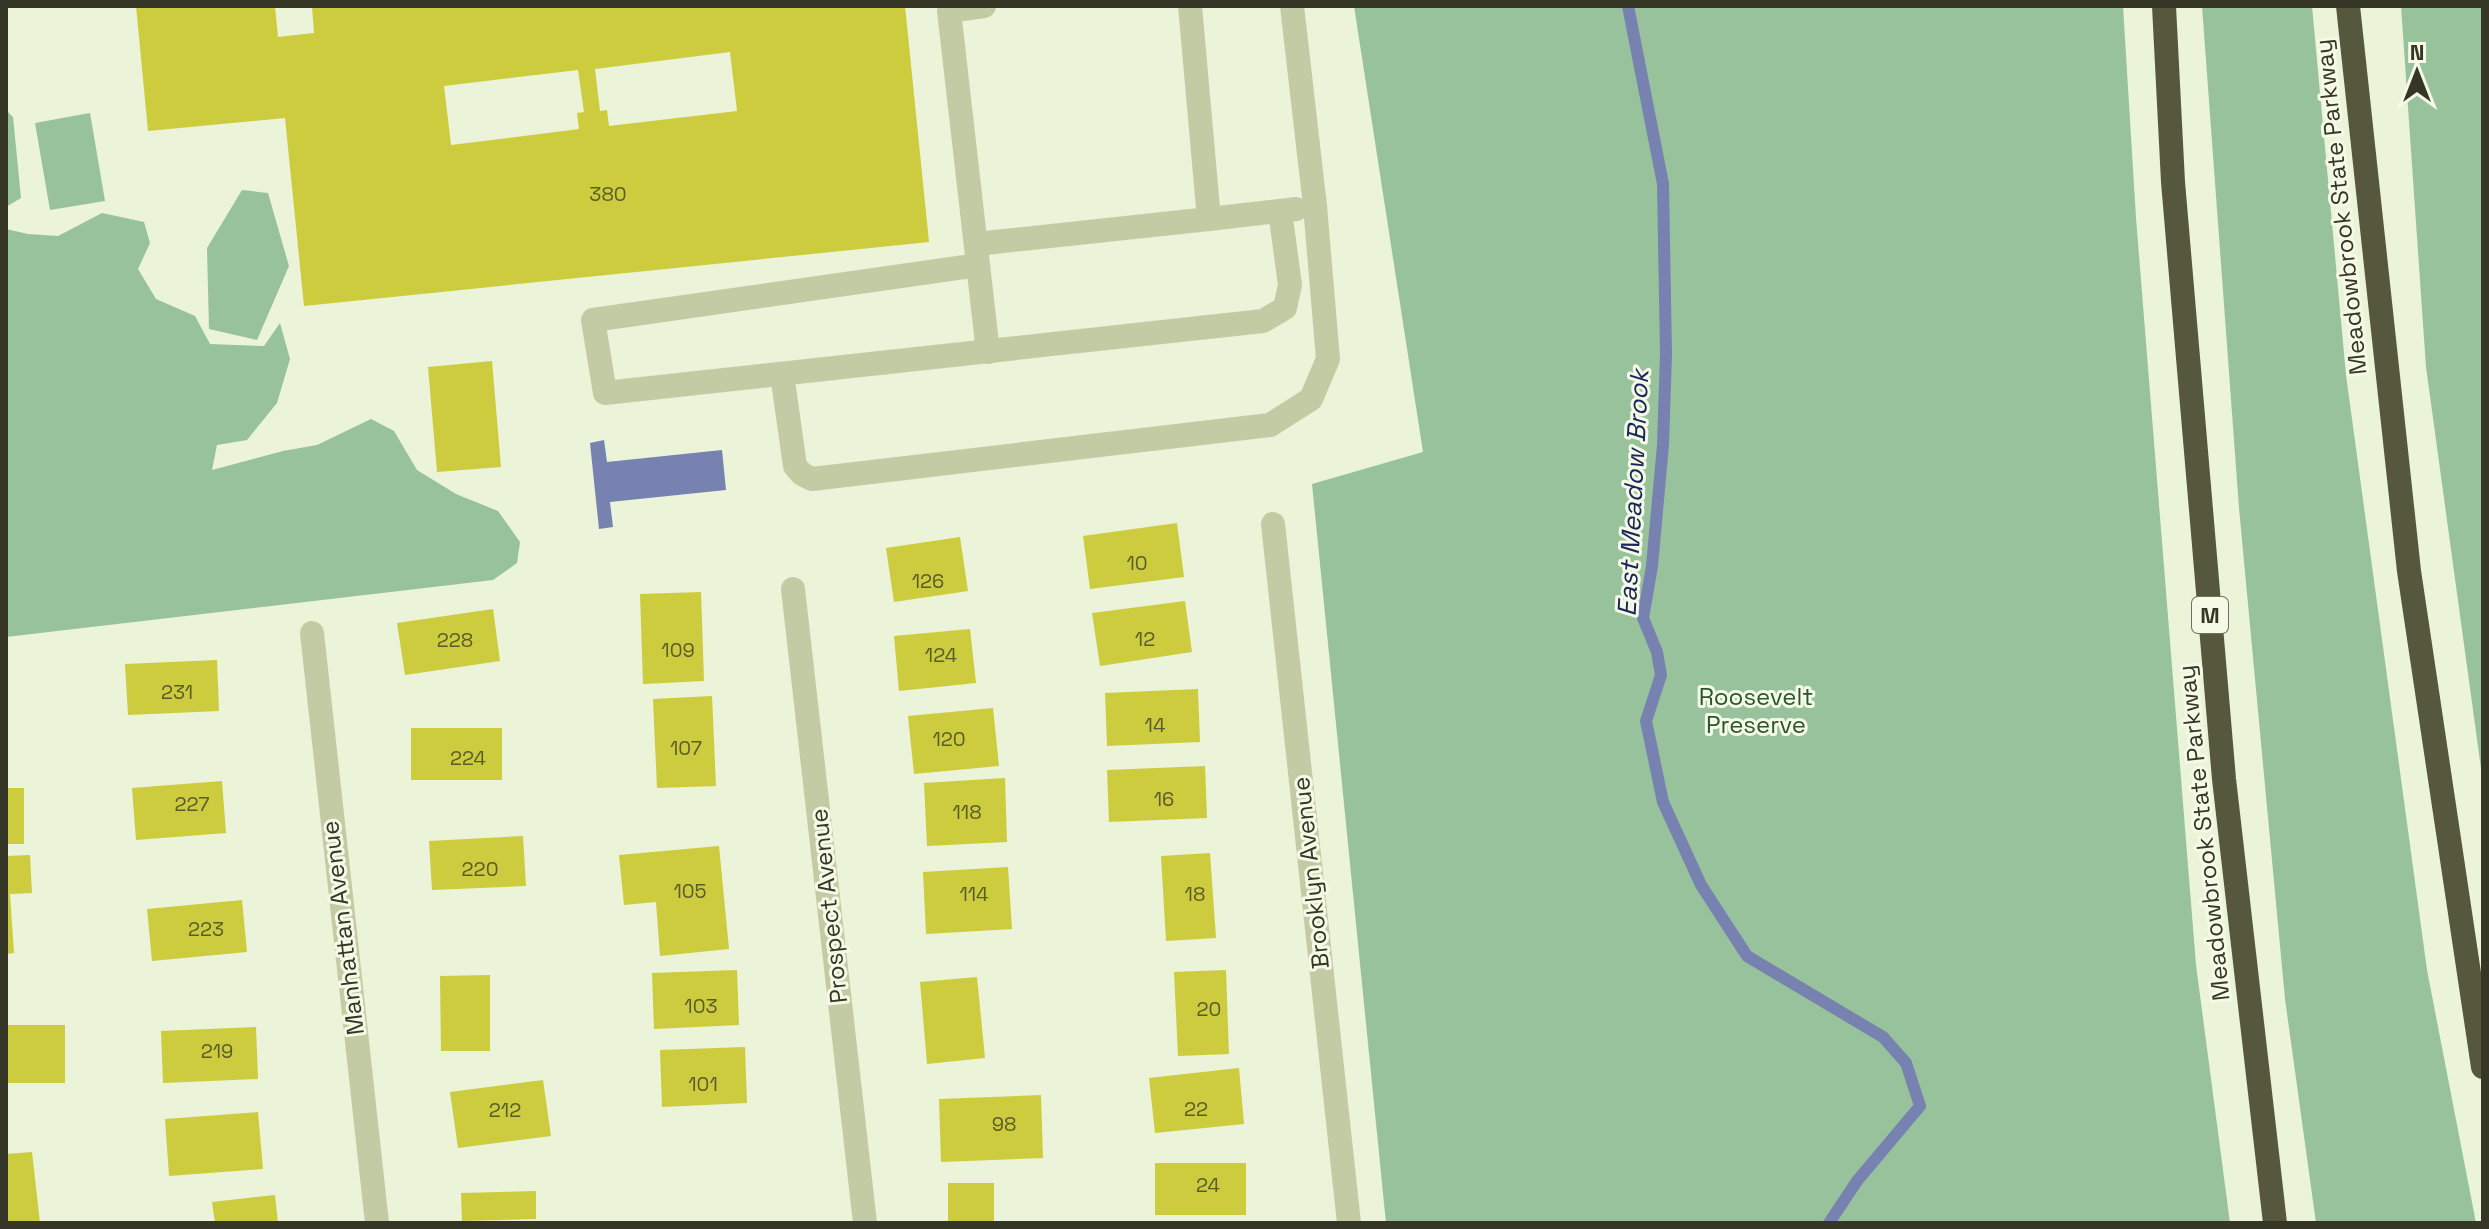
<svg xmlns="http://www.w3.org/2000/svg" width="2489" height="1229" viewBox="0 0 2489 1229" font-family="'Space Grotesk',sans-serif">
	<rect width="100%" height="100%" fill="#ebf3d9"/>
	<path fill="#98c29c" d="M1354,6H2123L2136,218L2196,965L2230,1223H1386L1312,484L1423,452Z
		M2202,6H2312L2346,375L2427,970L2476,1223H2316L2285,999L2239,508Z
		M2401,6H2483V783L2426,367Z
		M6,110L13,117L21,198L6,207Z
		M90,113L105,201L50,210L35,123Z
		M242,190L268,193L289,266L257,340L209,329L207,248Z
		M102,213L144,222L150,243L138,269L156,299L195,316L210,344L264,346L280,323L290,359L277,403L247,440L217,445L212,470L283,451L317,445L371,419L394,431L417,470L456,494L498,511L520,542L517,563L493,580L6,637V229L28,234L58,236Z"/>
	<path fill="#7782b1" d="M604,440L607,462L722,450L726,490L610,502L613,527L599,529L590,443Z"/>
	<g fill="none" stroke-linecap="round" stroke-linejoin="round">
		<path stroke="#7782b1" stroke-width="12" d="M1628,6L1663,184L1666,354L1663,445L1652,566L1643,618L1657,652L1661,675L1646,721L1663,802L1701,885L1747,956L1883,1037L1906,1063L1920,1106L1857,1181L1829,1223"/>
	</g>
	<path fill="#cccc3e" fill-rule="evenodd" d="M136,6H275L278,37L314,33L312,6H905L929,242L304,306L285,118L148,131ZM730,52L737,111L609,126L607,110L600,111L595,69ZM578,70L584,112L577,113L579,129L451,145L444,86Z
		M492,361L501,467L437,472L428,367Z
		M1177,523L1184,577L1090,589L1083,536Z
		M960,537L968,591L894,602L886,548Z
		M701,592L704,681L643,684L640,594Z
		M1185,601L1192,652L1100,666L1092,613Z
		M493,609L500,661L405,675L397,623Z
		M970,629L976,683L899,691L894,636Z
		M217,660L219,711L128,715L125,664Z
		M1198,689L1200,742L1107,746L1105,693Z
		M712,696L716,786L657,788L653,699Z
		M993,708L999,766L914,774L908,716Z
		M411,728H502V780H411Z
		M1205,766L1207,818L1109,822L1107,770Z
		M1005,778L1007,842L927,846L924,783Z
		M222,781L226,833L136,840L132,788Z
		M6,788H24V844H6Z
		M523,836L526,886L432,890L429,841Z
		M719,846L729,949L660,956L656,902L624,905L619,855Z
		M1210,853L1216,938L1166,941L1161,856Z
		M30,855L32,893L10,894L14,953L6,954V856Z
		M1008,867L1012,929L926,934L923,872Z
		M242,900L247,952L152,961L147,909Z
		M737,970L739,1025L654,1029L652,973Z
		M1226,970L1229,1054L1178,1056L1174,972Z
		M490,975V1051H441L440,976Z
		M977,977L985,1058L927,1064L920,982Z
		M6,1025H65V1083H6Z
		M256,1027L258,1079L163,1083L161,1031Z
		M745,1047L747,1103L662,1107L660,1050Z
		M1239,1068L1244,1124L1155,1133L1149,1078Z
		M543,1080L551,1136L458,1148L450,1092Z
		M1041,1095L1043,1158L941,1162L939,1099Z
		M258,1112L263,1169L169,1176L165,1119Z
		M32,1152L40,1223H6V1154Z
		M1155,1163H1246V1215H1155Z
		M948,1183H994V1223H948Z
		M536,1191V1219L462,1221L461,1193Z
		M275,1195L278,1223H215L212,1202Z"/>
	<g fill="none" stroke-linecap="round" stroke-linejoin="round">
		<path stroke="#c3cba4" stroke-width="24" d="M984,6L949,11L988,352
			M1190,6L1209,219L1296,209
			M976,244L1209,219
			M978,265L593,320L605,393L1263,321L1285,308L1290,285L1280,211
			M782,374L795,466L802,474L812,479L1270,425L1311,399L1328,359L1315,206L1292,6"/>
		<path stroke="#c3cba4" stroke-width="24" d="M1273,524L1349,1223
			M793,589L865,1223
			M312,633L377,1223"/>
		<path stroke="#56583d" stroke-width="24" d="M2164,6L2173,182L2224,779L2275,1223
			M2348,6L2409,571L2483,1067"/>
	</g>
	<g text-anchor="middle" stroke-width="6" stroke-linejoin="round" paint-order="stroke">
		<g font-size="20" fill="#5b5c2c">
			<text x="608" y="201">380</text>
			<text x="1137" y="570">10</text>
			<text x="928" y="588">126</text>
			<text x="1145" y="646">12</text>
			<text x="455" y="647">228</text>
			<text x="678" y="657">109</text>
			<text x="941" y="662">124</text>
			<text x="177" y="699">231</text>
			<text x="1155" y="732">14</text>
			<text x="949" y="746">120</text>
			<text x="686" y="755">107</text>
			<text x="468" y="765">224</text>
			<text x="1164" y="806">16</text>
			<text x="192" y="811">227</text>
			<text x="967" y="819">118</text>
			<text x="480" y="876">220</text>
			<text x="690" y="898">105</text>
			<text x="974" y="901">114</text>
			<text x="1195" y="901">18</text>
			<text x="206" y="936">223</text>
			<text x="701" y="1013">103</text>
			<text x="1209" y="1016">20</text>
			<text x="217" y="1058">219</text>
			<text x="703" y="1091">101</text>
			<text x="1196" y="1116">22</text>
			<text x="505" y="1117">212</text>
			<text x="1004" y="1131">98</text>
			<text x="1208" y="1192">24</text>
		</g>
		<rect fill="#f4fae5" stroke="#6e715f" stroke-width="2" x="2192" y="597" width="36" height="36" rx="6"/>
		<g font-size="22" font-weight="bold" fill="#353626">
			<text x="2210" y="623">M</text>
		</g>
		<g font-size="24" fill="#353626" stroke="#f4fae5">
			<text transform="translate(2341 207) rotate(-96)" y="8">Meadowbrook State Parkway</text>
			<text transform="translate(2204 833) rotate(-96)" y="8">Meadowbrook State Parkway</text>
			<text transform="translate(1311 873) rotate(-96)" y="8">Brooklyn Avenue</text>
			<text transform="translate(829 906) rotate(-96)" y="8">Prospect Avenue</text>
			<text transform="translate(343 928) rotate(-97)" y="8">Manhattan Avenue</text>
		</g>
		<g font-size="24" fill="#29562e" stroke="#f4fae5">
			<text x="1756" y="705">Roosevelt<tspan x="1756" dy="28">Preserve</tspan></text>
		</g>
		<g font-size="26" font-style="italic" fill="#1a255a" stroke="#f4fae5">
			<text transform="translate(1633 493) rotate(-87)" y="9">East Meadow Brook</text>
		</g>
	</g>
	<rect width="2489" height="1229" fill="none" stroke="#353626" stroke-width="16"/>
	<g transform="translate(2417 72)" stroke="#f4fae5" stroke-width="6" paint-order="stroke">
	<path d="M0-6L14 30L0 20L-14 30Z" fill="#353626"/>
	<text y="-12" font-size="22" font-weight="bold" text-anchor="middle" fill="#353626">N</text>
	</g>
</svg>
